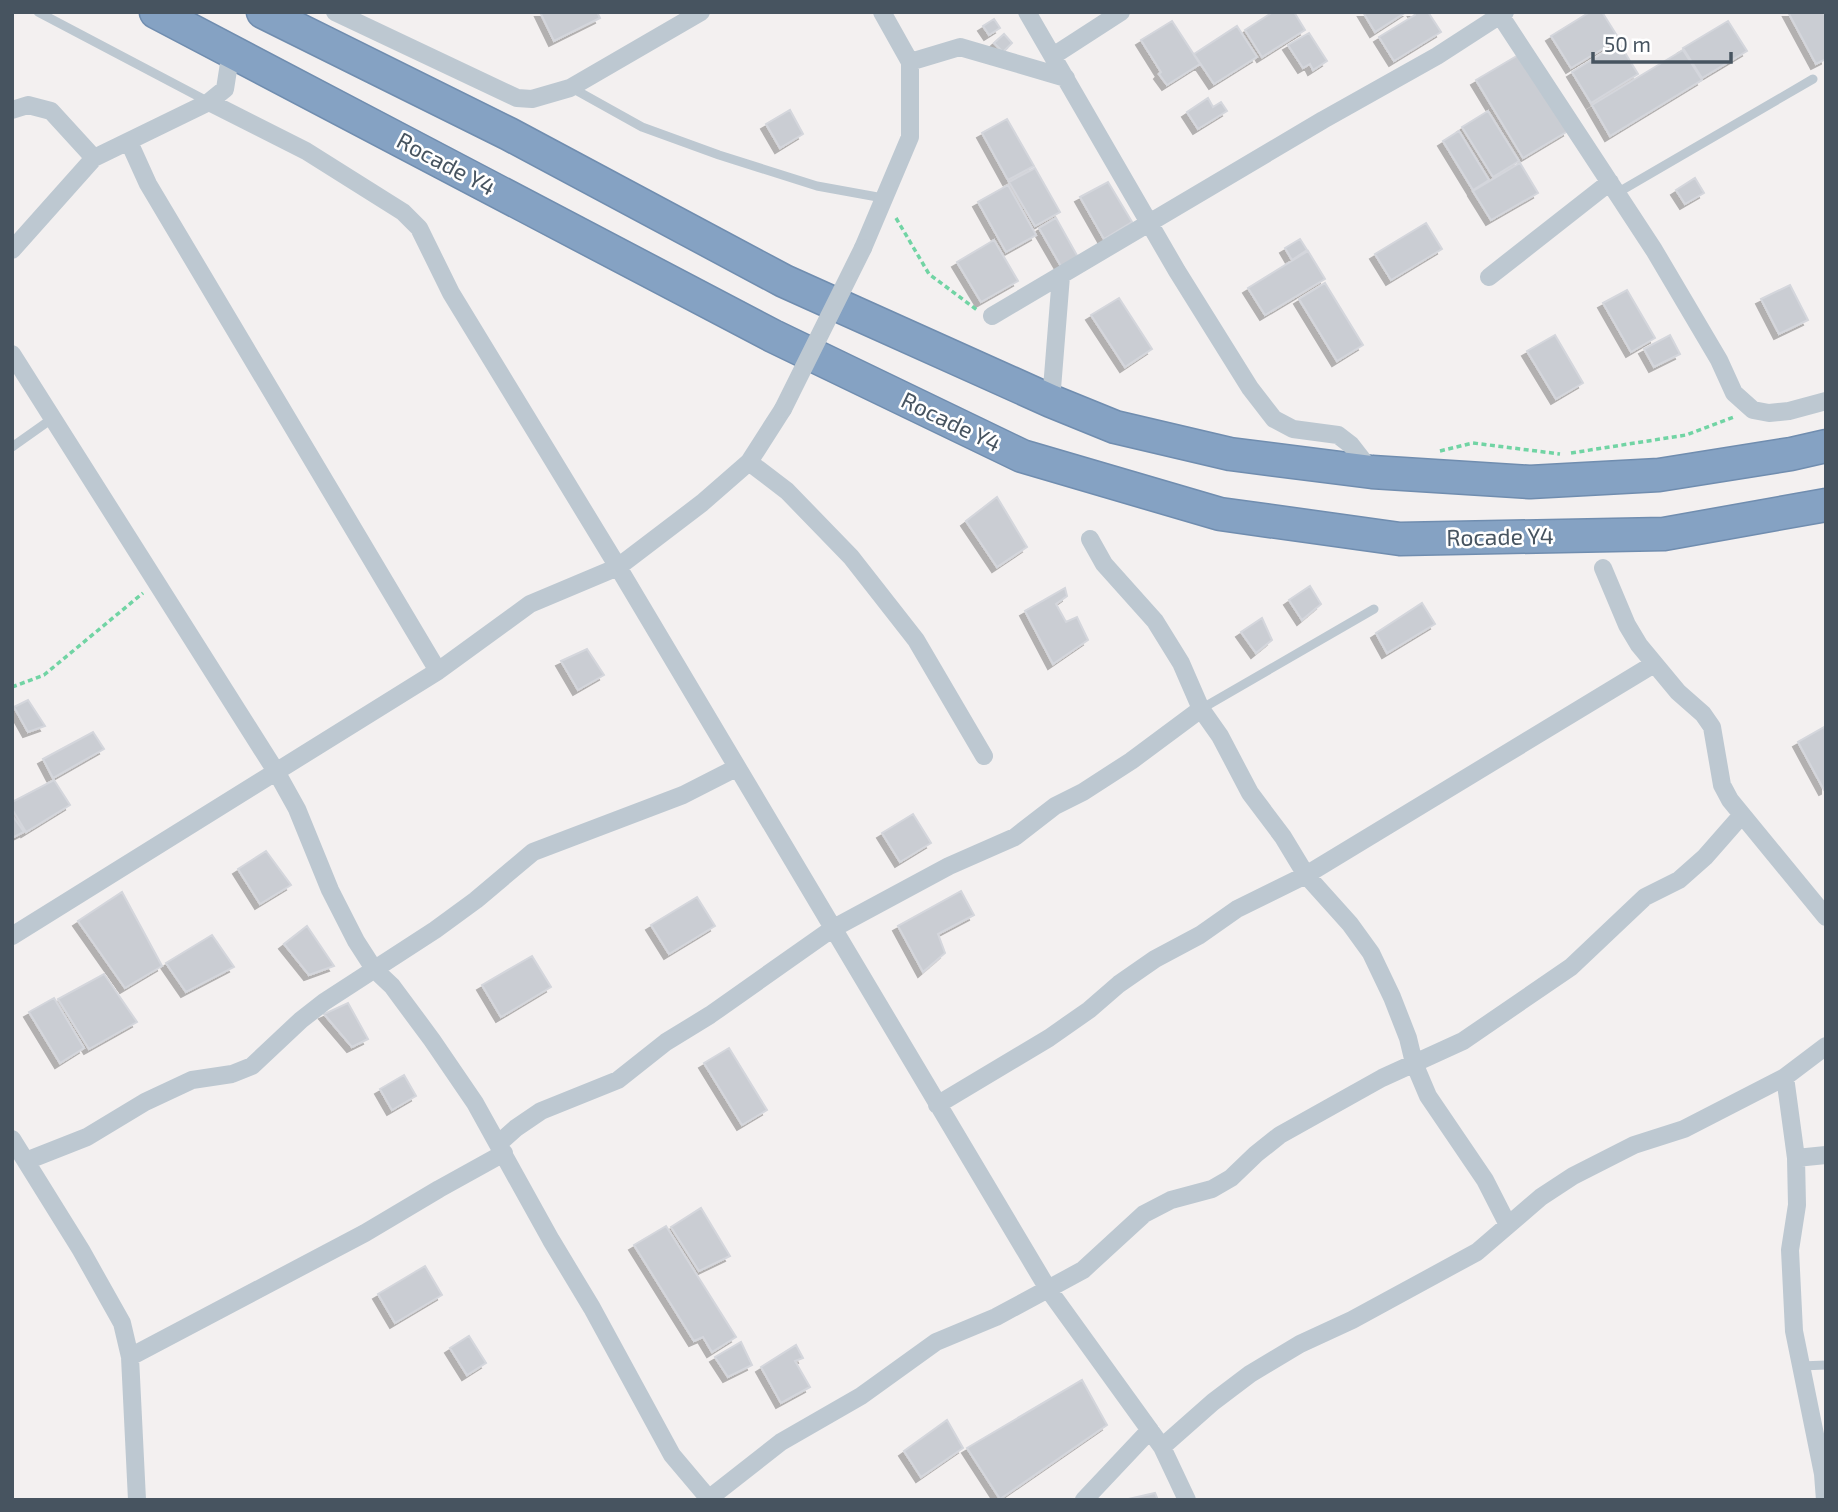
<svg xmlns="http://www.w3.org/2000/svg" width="1838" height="1512" viewBox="0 0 1838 1512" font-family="'Exo 2',sans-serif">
	<defs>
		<filter id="shadow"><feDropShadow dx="-5" dy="5" stdDeviation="0" flood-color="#0004"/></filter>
	</defs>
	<rect width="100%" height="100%" fill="#f3f0f0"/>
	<path fill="#cacdd3" stroke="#d4d6dc" stroke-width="2" filter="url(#shadow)" d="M540,12H597L600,18L554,41Z
		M1273,12H1294L1305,30L1262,57L1245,30Z
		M1363,12H1406L1375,32Z
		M1413,12H1428L1441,32L1394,61L1379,37L1415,15Z
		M1590,12H1602L1619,39L1571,68L1551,36Z
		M1788,12H1823L1826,17V59L1816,64Z
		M994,19L1000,28L989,35L983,26Z
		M1172,21L1200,64L1167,85L1159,74L1161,72L1141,40Z
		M1728,21L1747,51L1702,78L1683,48Z
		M1237,26L1257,57L1214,84L1194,54Z
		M1309,33L1327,61L1313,70L1310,64L1303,68L1288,45Z
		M1004,34L1012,43L1003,52L994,43Z
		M1619,43L1638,74L1591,103L1572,72Z
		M1683,50L1702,80L1610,136L1592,105Z
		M1520,54L1568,131L1523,158L1476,80Z
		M1208,98L1213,107L1221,102L1227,111L1198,129L1187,112Z
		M790,110L803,134L780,148L766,124Z
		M1488,111L1519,161L1493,177L1462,127Z
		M1007,119L1034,166L1008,180L982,133Z
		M1459,131L1489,180L1473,190L1443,141Z
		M1520,163L1538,193L1491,220L1473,191Z
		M1035,168L1060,212L1035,226L1009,182Z
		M1695,178L1704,193L1685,204L1676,190Z
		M1108,182L1132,222L1104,239L1080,197Z
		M1008,185L1036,235L1006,252L978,202Z
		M1056,218L1079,259L1062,268L1039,228Z
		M1426,223L1442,249L1391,280L1375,254Z
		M1300,239L1307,250L1292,260L1285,248Z
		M994,240L1018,281L981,302L957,262Z
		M1308,251L1325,279L1265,315L1248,288Z
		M1325,283L1363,345L1337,361L1299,299Z
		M1790,285L1808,320L1779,334L1761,299Z
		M1627,290L1655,338L1631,352L1603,303Z
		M1119,298L1152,349L1125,367L1091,315Z
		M1555,335L1583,383L1556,399L1527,351Z
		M1670,335L1680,354L1654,367L1644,349Z
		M997,497L1027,547L997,567L966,521Z
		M1310,586L1321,604L1302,620L1289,600Z
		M1065,588L1067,596L1056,604L1066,622L1077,617L1088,640L1053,664L1025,611Z
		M1422,603L1435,624L1387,653L1376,633Z
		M1262,618L1272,640L1256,653L1241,632Z
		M587,649L604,675L578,690L561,661Z
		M28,700L45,726L28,732L14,707Z
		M1826,726V789L1824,790L1798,742Z
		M93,732L104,749L53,778L43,759Z
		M54,780L70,805L26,832L12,809V802Z
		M913,814L931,843L900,862L882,833Z
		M12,815L24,832L12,838Z
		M266,851L291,885L260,904L238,869Z
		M961,891L974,915L938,934L945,953L923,972L898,926Z
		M122,892L162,966L125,988L78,921Z
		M697,897L715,926L669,954L651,925Z
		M307,926L334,966L309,975L284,944Z
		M212,935L234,967L186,992L166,963Z
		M532,956L551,987L501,1017L482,985Z
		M104,974L137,1022L89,1049L58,999Z
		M54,998L84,1048L60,1063L29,1012Z
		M348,1003L368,1039L352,1047L324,1014Z
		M729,1048L767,1110L742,1125L704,1063Z
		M404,1075L416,1096L392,1110L380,1089Z
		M701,1208L730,1256L699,1271L671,1227Z
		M666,1226L736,1337L712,1352L703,1337L694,1341L634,1245Z
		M425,1266L442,1295L395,1323L378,1294Z
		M469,1336L486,1363L467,1375L450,1348Z
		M741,1342L752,1365L728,1377L715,1357Z
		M796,1345L803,1358L795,1361L810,1387L781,1403L761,1367Z
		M1082,1380L1107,1425L1000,1499L967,1448Z
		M947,1420L963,1448L921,1477L904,1451Z
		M1155,1493L1158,1500H1124Z"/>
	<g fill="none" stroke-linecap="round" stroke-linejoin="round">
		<g stroke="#708daf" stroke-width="35">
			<path id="highway" d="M156,12L773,336L1022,456L1220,514L1400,539L1664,534L1826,505
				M263,12L509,134L784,281L1051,401L1115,427L1230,454L1372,472L1530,482L1659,475L1791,454L1826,446"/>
		</g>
		<path stroke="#71d4a4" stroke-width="3.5" stroke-dasharray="5 3.5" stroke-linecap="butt" d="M896,218L929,274L977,310
			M1440,451L1473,443L1560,454
			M1571,453L1686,435L1734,417
			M12,687L44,675L143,593"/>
		<path stroke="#bdc8d1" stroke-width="9" d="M38,12L207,101
			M572,88L642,127L719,155L817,186L883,198
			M1617,193L1813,79
			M12,447L53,418
			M1201,709L1374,609
			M1801,1366L1826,1365"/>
		<path stroke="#bdc8d1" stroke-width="18" d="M335,12L517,98L532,99L570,88L701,12
			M1027,12L1177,271L1250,388L1274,419L1293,429L1338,435L1351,445L1372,472
			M1498,12L1654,250L1719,360L1734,393L1753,410L1769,413L1789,411L1826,401
			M1053,56L1121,12
			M910,62L960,47L1066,78
			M209,102L306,151L403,212L419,228L451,293L618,567L1048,1289L1162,1447L1187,1500
			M12,110L28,105L51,111L94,158
			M129,142L148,184L438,671
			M863,248L910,137V62L882,12
			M12,250L94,158L209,102L225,89L231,51
			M1489,277L1610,182
			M992,316L1323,120L1437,56L1505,12
			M12,354L277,773L297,809L330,890L356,941L374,969L392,986L432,1040L475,1103L551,1240L592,1308L672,1455L710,1500
			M1051,401L1061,276
			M749,462L787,491L851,557L916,640L984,756
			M1090,539L1104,564L1155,621L1181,663L1201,709L1220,736L1250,793L1283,837L1306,875L1350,924L1371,953L1392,997L1408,1038L1414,1063L1428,1096L1485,1180L1508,1225
			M1603,568L1627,625L1639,645L1678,692L1703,714L1712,727L1722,785L1730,800L1826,917
			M12,936L438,671L530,604L618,567L702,503L749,462L783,409
			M1785,1077L1796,1158L1797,1205L1790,1250L1794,1331L1823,1474L1825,1500
			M937,1105L1049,1038L1089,1010L1119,984L1155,959L1200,935L1237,909L1306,875L1654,664
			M12,1139L81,1250L122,1323L130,1357L137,1500
			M498,1144L516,1128L541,1111L618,1080L666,1042L710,1015L832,929L949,866L1015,837L1055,806L1083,792L1131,761L1201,709
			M1796,1158L1826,1155
			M26,1161L87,1137L145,1102L192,1080L232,1074L252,1066L301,1020L324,1002L435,930L476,900L533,852L683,795L736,768
			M130,1357L365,1233L439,1189L504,1153
			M1162,1447L1213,1402L1250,1374L1300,1344L1352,1320L1477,1252L1541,1197L1573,1176L1634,1145L1684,1129L1785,1077L1826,1046
			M707,1500L781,1442L861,1396L936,1342L996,1317L1083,1270L1144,1214L1171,1200L1212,1189L1231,1178L1256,1154L1280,1135L1382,1078L1463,1041L1571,967L1645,897L1679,880L1705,857L1741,816
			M1084,1500L1150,1430"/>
		<use href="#highway" stroke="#85a2c3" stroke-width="32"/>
		<path stroke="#bdc8d1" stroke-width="18" d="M783,409L863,248"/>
	</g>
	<g text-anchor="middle" stroke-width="5" stroke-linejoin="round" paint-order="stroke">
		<g font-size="23" fill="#475460" stroke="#fff">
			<text transform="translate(446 164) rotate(28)" y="8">Rocade Y4</text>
			<text transform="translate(951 422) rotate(26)" y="8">Rocade Y4</text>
			<text transform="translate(1500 537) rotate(-1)" y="8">Rocade Y4</text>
		</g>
	</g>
	<rect width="1838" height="1512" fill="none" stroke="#475460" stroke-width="28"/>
	<path d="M1593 52v10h138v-10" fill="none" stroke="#475460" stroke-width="3.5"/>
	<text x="1604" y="52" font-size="21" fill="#475460" stroke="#ffffff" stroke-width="5" paint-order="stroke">50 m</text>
</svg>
